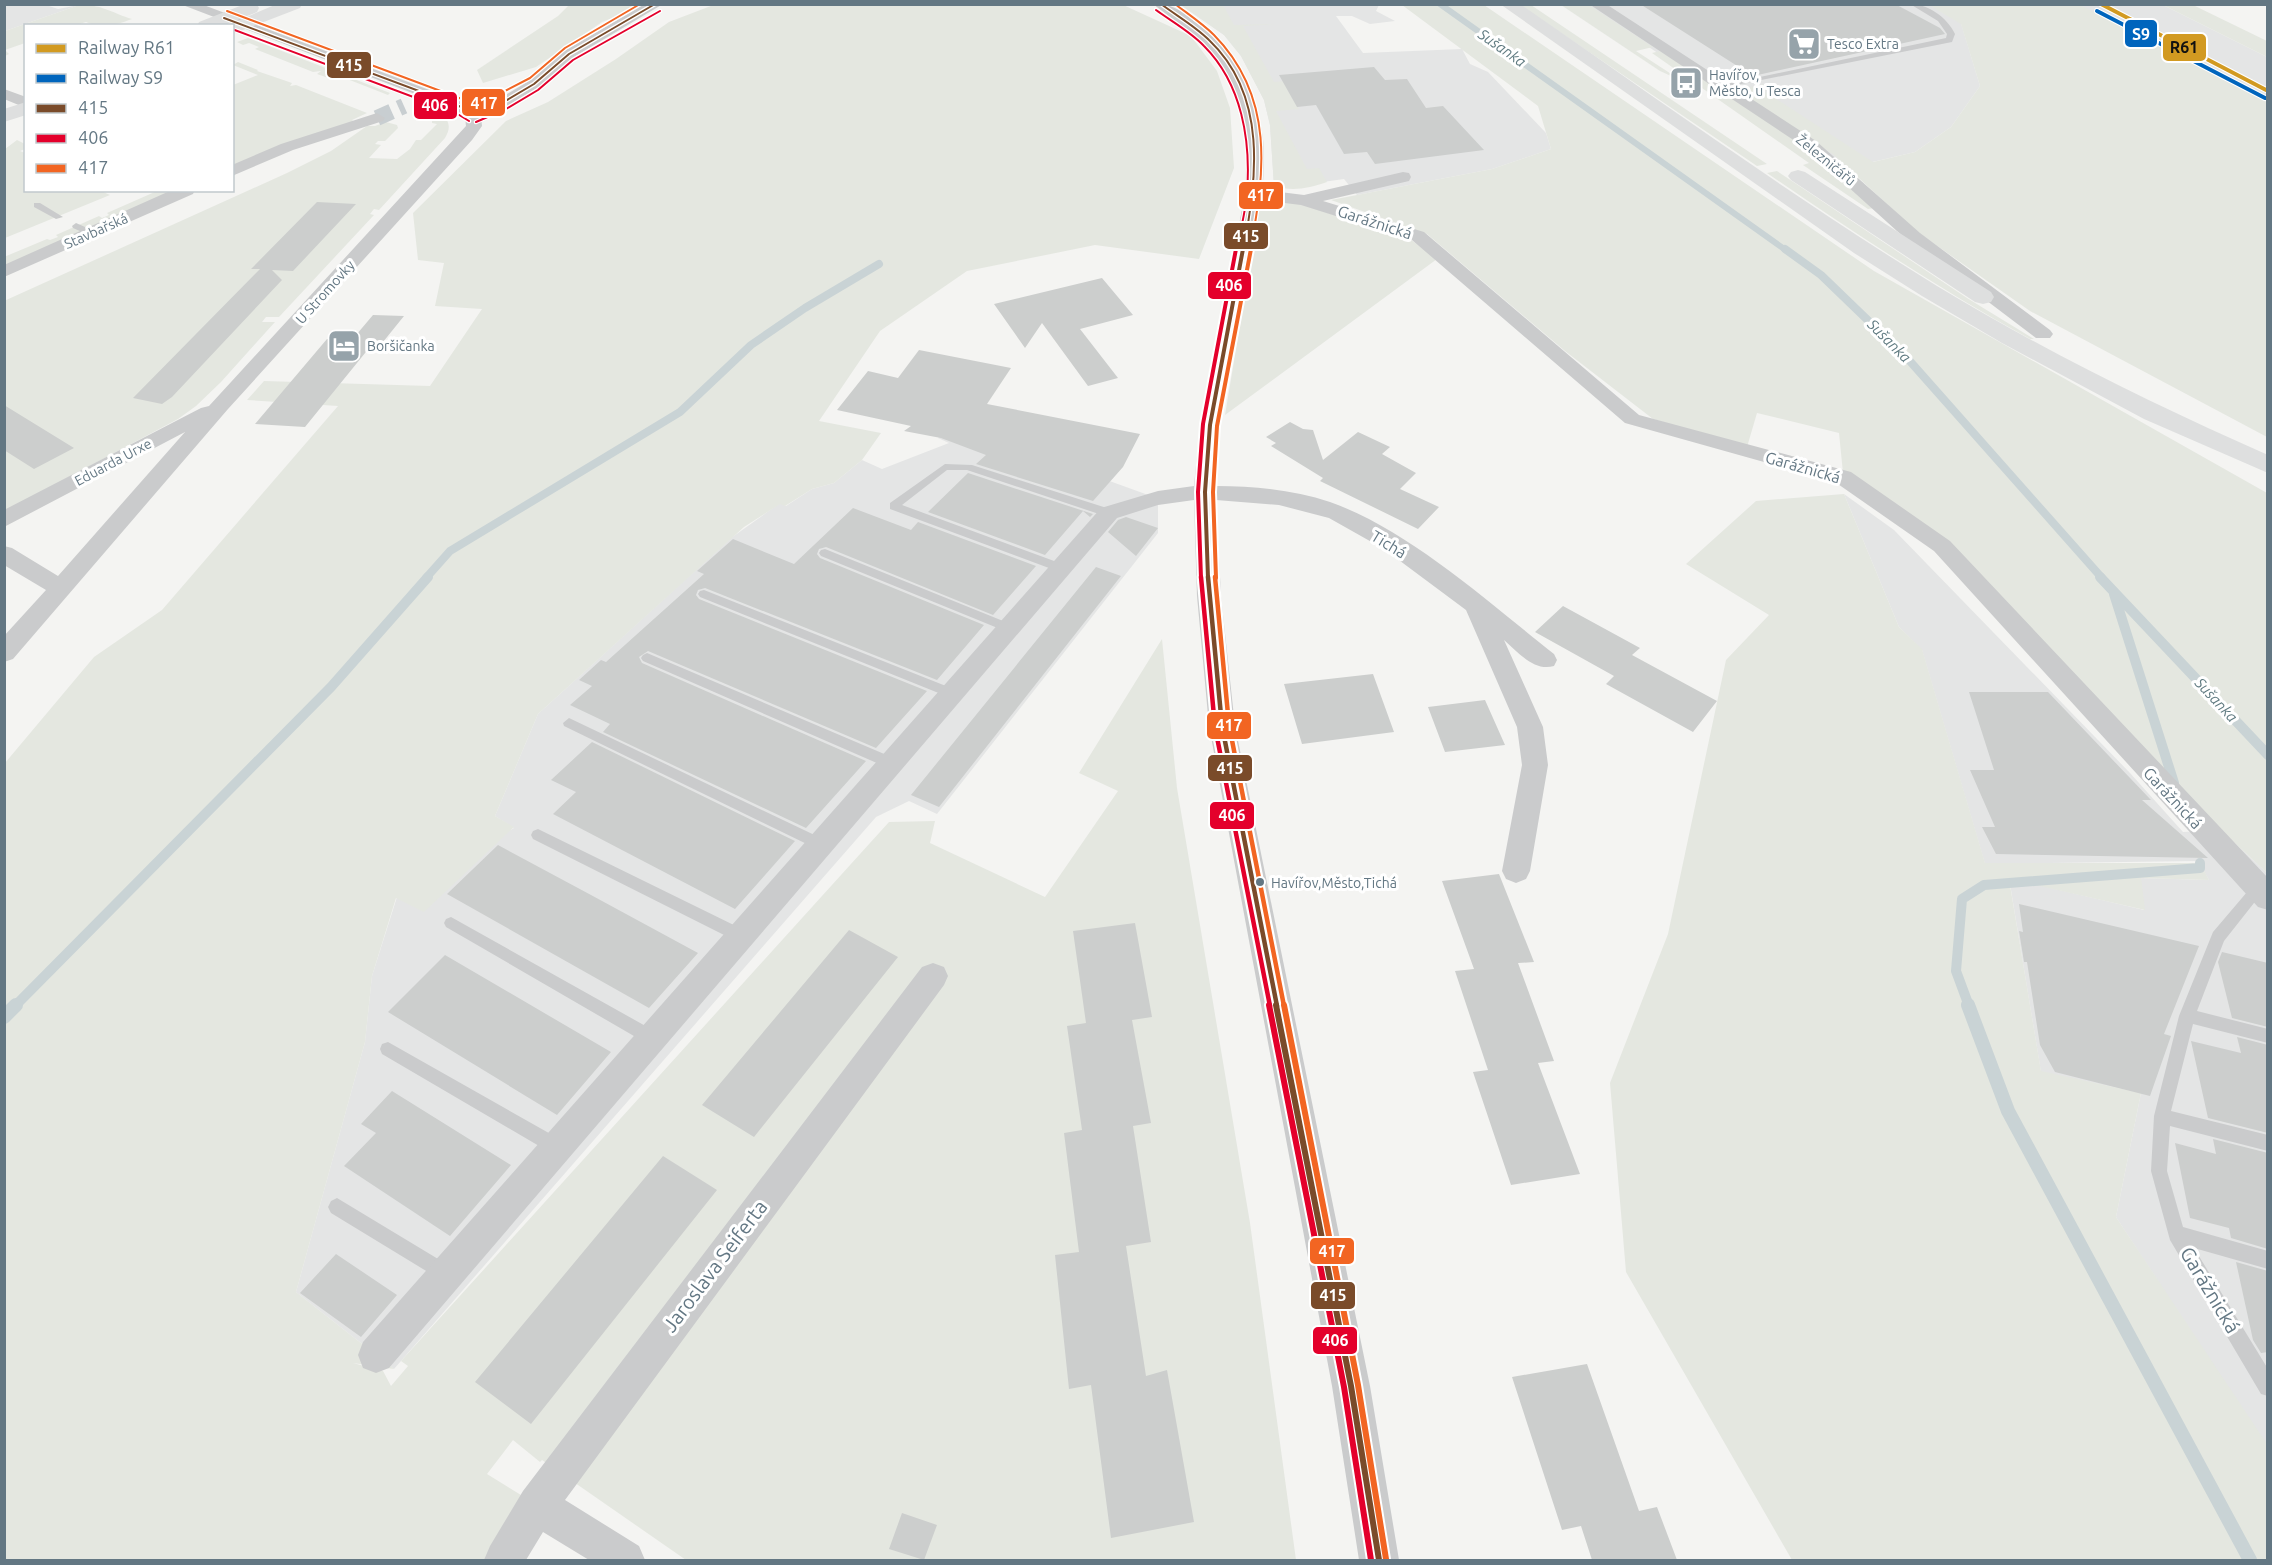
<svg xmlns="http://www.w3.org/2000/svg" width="2272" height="1565" viewBox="0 0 2272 1565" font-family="Ubuntu,sans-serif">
	<rect width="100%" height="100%" fill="#f4f4f2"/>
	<path fill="#e4e5e5" d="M4,5H46L58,9L79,5L5,31Z
		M1181,5H1379L1376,11L1395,21L1370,24L1352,16H1336L1363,53L1462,49L1470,64L1488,72L1546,133L1551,149L1492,169L1357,195L1344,179L1280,188L1274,186L1270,125L1264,100L1241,56L1224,35Z
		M1586,5H1945L1957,10L1980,86L1951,127L1915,152L1834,171Z
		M2078,5H2163L2267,57V102Z
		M952,424L1151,496L1158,502V533L937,814L909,801L876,817L394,1369L296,1292L365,1042L372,976L397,897L514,828L495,816L538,714L731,538L780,503L786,506L812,489L834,483L862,460L882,469L949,443L938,438Z
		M1844,494L1894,530L2130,773L2183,832L2221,830L2267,873V1448L2116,1217L2141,1093L2041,1072L2009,878L2144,910L2140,878L2209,880L2198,861L1985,864L1922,650L1899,627Z"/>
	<path fill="#e4e7e0" d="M716,4H1121L1191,36L1217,71L1230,108L1234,168L1199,259L1095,245L967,271L880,331L819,421L881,433L862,460L834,483L812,489L785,506L780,504L744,527L538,714L495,816L514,827L424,912L396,898L372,976L365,1042L296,1292L394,1369L353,1363L383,1371L391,1386L408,1366L401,1361L889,822L935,821L930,843L1045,897L1118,791L1079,773L1162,639L1177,788L1250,1223L1296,1560H686L542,1460L540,1462L513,1440L487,1474L537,1505L494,1560H5V763L94,657L162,610L338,406L247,400L264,381L430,386L482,309L435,306L444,263L418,260L413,213L506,121L548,102L616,59L669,22Z
		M2078,4L2267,102V437L2030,311L1916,231L1834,155L1747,97L1744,92L1746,88L1765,84L1774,88L1764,91L1873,162L1915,152L1951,127L1980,86L1961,24L1929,5Z
		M79,5C102,4 112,13 132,19C116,25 102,29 86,22L76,25L26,26L25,43L5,50L9,54L5,56V31Z
		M569,5H645L602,22L536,67L483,83L477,70L558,16Z
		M1181,5H1223L1234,25L1274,24L1243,26L1274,82L1298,80L1288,91L1299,109L1276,111L1307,169L1319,168L1327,182C1309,188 1293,192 1274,186L1270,125L1264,100L1241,56L1224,35Z
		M1402,5H1484L1874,271L2267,493V873L2221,830L1955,551L1843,473L1839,433L1757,413L1747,447L1653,419L1565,351L1427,234L1331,200L1492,169L1551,149L1538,106Z
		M1520,5H1531L1767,164L1757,166Z
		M1561,5H1589L1653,47L1636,51L1682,81L1660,71Z
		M2163,5H2193L2267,41V57Z
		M248,38L390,93L388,95L342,77L334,80L317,74L321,71L313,72L255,49L259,47L249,43L243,45L237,42Z
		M1660,51L1804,145L1874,208L1868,209L1803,165L1809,163L1652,53Z
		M238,62L258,70L257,71L292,83L290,86L296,85L367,113L352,120L356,123L233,167V85L258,75L233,65Z
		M426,107C441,113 456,120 445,138L379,210L374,209L370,214L374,215L279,317H266L262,322H275L221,382L196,406L178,419L5,511L4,301L287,173L331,151L367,126H375L386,122L397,125L398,128L385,141H378L375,144L381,145L369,158L397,159L410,149L416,140H421L437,124L432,123V118L412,110Z
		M17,140L25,144V149L20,151L25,153L26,190L101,191L110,195L5,238V149Z
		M1777,171L1967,298L2034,339H2030C1939,289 1853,232 1767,173Z
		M157,191H177L5,268L4,257L47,239L50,240L58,237L56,235L99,216L102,218L109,215L107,213Z
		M1261,200L1297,203L1410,239L1437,259L1225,415Z
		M1844,494L1899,627L1922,649L1985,863H2200L2209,880L2141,878L2145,910L2009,879L2041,1071L2141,1093L2116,1217L2267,1444V1560H1792L1626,1272L1610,1083L1668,934L1726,660L1769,615L1686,564L1756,501Z"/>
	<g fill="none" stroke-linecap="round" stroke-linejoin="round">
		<path stroke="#c9d3d5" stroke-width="6" d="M1440,4L1787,251"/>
		<path stroke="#c9d3d5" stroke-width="8" d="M1785,249L1821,275L1908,359L2102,578
			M426,578L450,551L680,412L751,345L805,308L879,264"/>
		<path stroke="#c9d3d5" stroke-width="10" d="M2100,577L2268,755
			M2114,594L2174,783
			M15,1006L331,687L428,577
			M1969,1006L1956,971L1962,899L1984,885L2200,868V863"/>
		<path stroke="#c9d3d5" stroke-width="14" d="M1968,1005L2008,1111L2250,1560
			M4,1017L16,1005"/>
	</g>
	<path fill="#cccecd" d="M1640,4H1895L1940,28L1945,34L1753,76Z
		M1374,67L1385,80L1407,79L1426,108L1443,106L1484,150L1375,164L1367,152L1344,154L1316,105L1297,107L1279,75Z
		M317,202L356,204L293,271L272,270L282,280L172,397L162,404L133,398L260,269H251Z
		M1102,278L1133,315L1080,329L1118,378L1088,386L1042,323L1025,348L994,304Z
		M373,315L404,316L383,342H374L305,427L255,424L327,339L351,341Z
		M919,350L1011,368L987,404L1140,434L1123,467L1093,501L976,464L986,455L941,438L904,431L911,426L837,410L868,371L898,378Z
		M4,405L74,448L34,469L4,450Z
		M1290,422L1303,429L1313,430L1323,460L1358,432L1390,447L1382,454L1416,473L1400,489L1439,507L1418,529L1320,481L1323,478L1271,446L1276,443L1266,437Z
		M968,473L1093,514L1090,517L1083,511L1045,555L928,512Z
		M853,508L911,530L918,522L1036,566L993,615L826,547L819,549L817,554L820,558L984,625L937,680L705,588L698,590L696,595L699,599L927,691L876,748L648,651L639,657L642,663L866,761L806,828L603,732L610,724L570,705L592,686L579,680L601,660L606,662L704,574L697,571L733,539L794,564Z
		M1126,517L1158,528L1136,556L1108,532L1118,520Z
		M1096,567L1121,576L939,807L911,795Z
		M1563,606L1640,648L1632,655L1717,701L1693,732L1606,684L1614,676L1535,632Z
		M1373,674L1394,732L1302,744L1284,684Z
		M1969,692H2048L2151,800H2142L2208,858L1996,854L1982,827H1995L1970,770H1994Z
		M1485,700L1505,745L1445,752L1428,707Z
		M592,742L795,841L735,909L553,814L576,792L551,780Z
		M498,845L591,895L698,953L649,1008L447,894Z
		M1499,874L1534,962L1518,963L1554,1061L1538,1063L1580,1174L1511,1185L1473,1072L1488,1070L1455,971L1474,969L1442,881Z
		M2019,904L2199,946L2164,1034L2171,1036L2150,1096L2055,1072L2040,1045L2027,962H2024L2019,931L2023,932Z
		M1135,923L1152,1017L1132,1020L1151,1123L1133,1126L1151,1242L1126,1246L1146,1376L1167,1370L1194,1522L1111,1538L1091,1385L1069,1389L1055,1255L1079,1252L1064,1133L1082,1130L1067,1026L1086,1023L1073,931Z
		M849,930L898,957L754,1137L702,1105Z
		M2222,952L2268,963V1027L2232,1018L2218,962Z
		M445,955L611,1052L557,1115L388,1012Z
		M2237,1037L2268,1045V1133L2208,1118L2191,1041L2241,1053Z
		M392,1091L511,1165L450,1236L344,1166L376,1133L361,1124Z
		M2213,1139L2268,1153V1249L2231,1238L2229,1228L2190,1218L2175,1143L2216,1154Z
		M663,1156L717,1190L531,1424L475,1382Z
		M336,1254L397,1295L361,1337L300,1293Z
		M2236,1262L2268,1271V1352L2261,1353L2253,1340Z
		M1587,1364L1639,1511L1657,1507L1677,1560H1592L1581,1526L1562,1530L1512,1377Z
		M902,1513L937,1525L924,1560L889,1549Z"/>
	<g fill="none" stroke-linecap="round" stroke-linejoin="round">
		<path stroke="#c8ced1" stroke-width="16" stroke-dasharray="16 8" stroke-linecap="butt" d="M377,118L404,106"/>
		<path fill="#cacbcc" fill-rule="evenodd" d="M1910,4C1928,4 1947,17 1955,34L1952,42L1721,88L1717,86L1946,38L1947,34L1938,21Z
			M34,203H40L63,217L56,219L34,207Z
			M76,223L94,231L95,233L91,236L73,228L72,226Z
			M945,464L972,465L1113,510L1115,513L1113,516H1105L967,470H947L902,505L1065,565L1067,568L1061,572L1057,571L890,509V503Z
			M825,549L1013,625L1015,628L1013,631H1005L821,556L819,553L821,550Z
			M704,590L956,690L957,693L956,696H946L700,597L698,594L700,591Z
			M647,653L896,759L898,763L896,767H886L643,661L641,658L643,655Z
			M569,718L825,840L827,844L825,848H815L564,726L563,723Z
			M538,829L746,931L748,936L746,941L741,942L736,941L533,839L531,835L533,831Z
			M2258,883L2263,885L2265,889L2224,941L2197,1011L2268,1029V1043L2193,1024L2171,1111L2268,1135V1151L2170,1126L2167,1171L2183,1227L2268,1251V1269L2194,1248L2268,1369V1396L2261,1394L2170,1240L2151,1171L2154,1116L2179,1016L2213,932L2253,885Z
			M451,917L658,1033L660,1038L658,1043L652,1045L646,1043L446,927L444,923L446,919Z
			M388,1042L563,1141L565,1147L563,1153L557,1155L551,1153L382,1054L380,1049L382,1044Z
			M337,1198L453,1268L456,1274L453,1280L447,1283L441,1280L331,1213L328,1207L331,1201Z"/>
		<path fill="#cacbcc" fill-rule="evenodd" d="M180,4H201L464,103L474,109L497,100L529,81L564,51L645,4H663L574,57L539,87L507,106L481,117L482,126L472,140L228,409L13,659L4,662V636L46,590L4,565V546L12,548L58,576L185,432L4,527V510L201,408L209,406L466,126L465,117L454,109Z
			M1153,4C1175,4 1181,11 1198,24C1233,51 1258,94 1263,139C1265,155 1263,173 1263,190L1304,195L1403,172L1409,173L1411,177L1409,181L1323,201L1424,232L1639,415L1851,472L1950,541L2268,878V910L2258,907L1934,551L1835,482L1625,423L1412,240L1301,205L1261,200L1220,425L1216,486C1255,486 1294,490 1330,502C1409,530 1488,602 1554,654L1557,660L1554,666C1534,672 1518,652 1504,640L1543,727L1548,765L1530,871L1526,879L1516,883L1506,879L1502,871L1522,765L1517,727L1466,610L1384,549L1329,518L1279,505L1216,500L1221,596L1235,726L1370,1386L1399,1560H1359L1332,1386L1209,726L1197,596L1194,500L1158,505L1117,518L389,1368L376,1373L363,1368L358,1355L363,1342L1101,508L1158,491L1194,486L1200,425L1245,194L1247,138L1238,103L1225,70L1204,43Z
			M1589,4H1606L1816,141L1920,233L2050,330L2053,334L2050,338H2036L1908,241L1804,147Z
			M4,89L26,97V108L4,99Z
			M377,113L385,118L383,121L293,150L232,176V165L281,144Z
			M172,190H195L193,194L4,277V265Z
			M933,963L944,967L948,976L944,985L565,1500L639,1546L645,1560H589L543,1532L526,1560H484L490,1546L523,1491L922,967Z"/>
		<path fill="#dedfdf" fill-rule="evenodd" d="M1500,4H1520C1658,99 1794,198 1937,286C2043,350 2154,405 2268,455V473L2144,419L2002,343L1922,296L1854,253Z
			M1798,170L1805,172L1991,292L1994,297L1991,302L1983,304L1975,302L1791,180L1788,176L1791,172Z"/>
		<path fill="#dedfdf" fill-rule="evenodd" d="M245,4H257L259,8L257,12L222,26H197L199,22Z
			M277,4H302L300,8L238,32L232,33V26H225Z
			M26,102V115L4,122V109Z"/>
		<g stroke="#fff" stroke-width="4.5">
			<path id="bus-1-far3" d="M1161,4C1177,16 1195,26 1209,40C1268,96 1257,179 1243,251
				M224,18L459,106L473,115
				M473,115L502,103L534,84L569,54L655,4"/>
		</g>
		<g stroke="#fff" stroke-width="8">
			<path id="bus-1-far2" d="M1208,578L1205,492L1210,425L1243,249"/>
		</g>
		<g stroke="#fff" stroke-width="9">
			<path id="bus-1-far1" d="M1208,577L1222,726L1277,1006"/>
		</g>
		<g stroke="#fff" stroke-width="10">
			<path id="bus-1" d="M1276,1005L1351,1386L1379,1560"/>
		</g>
		<g stroke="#fff" stroke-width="4.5">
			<path id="bus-2-far3" d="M1156,10C1171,21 1191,32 1204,46C1242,84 1251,141 1247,192C1246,211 1240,232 1236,251
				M232,29L456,113L469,121
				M476,122L506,109L538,90L573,60L660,11"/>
		</g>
		<g stroke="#fff" stroke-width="8">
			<path id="bus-2-far2" d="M1201,578L1198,492L1203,424L1236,249"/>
		</g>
		<g stroke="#fff" stroke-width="9">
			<path id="bus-2-far1" d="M1201,577L1215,727L1270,1006"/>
		</g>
		<g stroke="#fff" stroke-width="10">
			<path id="bus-2" d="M1269,1005L1344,1387L1371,1560"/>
		</g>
		<g stroke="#fff" stroke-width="4.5">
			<path id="bus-3-far3" d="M1175,4C1188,14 1203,24 1214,35C1275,97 1265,174 1250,251
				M227,11L462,99L474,107L530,78L565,48L640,4"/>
		</g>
		<g stroke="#fff" stroke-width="8">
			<path id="bus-3-far2" d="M1216,578L1213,492L1217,426L1251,249"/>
		</g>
		<g stroke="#fff" stroke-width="9">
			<path id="bus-3-far1" d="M1215,577L1229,725L1284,1006"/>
		</g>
		<g stroke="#fff" stroke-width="10">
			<path id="bus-3" d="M1284,1005L1358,1385L1386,1559"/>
		</g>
		<use href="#bus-1-far3" stroke="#7a4b2a" stroke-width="2"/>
		<use href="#bus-1-far2" stroke="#7a4b2a" stroke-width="4"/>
		<use href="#bus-1-far1" stroke="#7a4b2a" stroke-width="4.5"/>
		<use href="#bus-1" stroke="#7a4b2a" stroke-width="6"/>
		<use href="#bus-2-far3" stroke="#e4002b" stroke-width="2"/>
		<use href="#bus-2-far2" stroke="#e4002b" stroke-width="4"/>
		<use href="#bus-2-far1" stroke="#e4002b" stroke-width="4.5"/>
		<use href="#bus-2" stroke="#e4002b" stroke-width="6"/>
		<use href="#bus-3-far3" stroke="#f26522" stroke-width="2"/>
		<use href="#bus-3-far2" stroke="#f26522" stroke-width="4"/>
		<use href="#bus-3-far1" stroke="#f26522" stroke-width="4.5"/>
		<use href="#bus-3" stroke="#f26522" stroke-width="6"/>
		<g stroke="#fff" stroke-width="6">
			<path id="rail-1" d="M2101,4L2268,91"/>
		</g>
		<g stroke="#fff" stroke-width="6">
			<path id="rail-2" d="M2097,11L2265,98"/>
		</g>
		<use href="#rail-1" stroke="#d29a21" stroke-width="4"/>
		<use href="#rail-2" stroke="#0065bd" stroke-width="4"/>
	</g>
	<defs>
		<g id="supermarket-square" transform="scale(1.725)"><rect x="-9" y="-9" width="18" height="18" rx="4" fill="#96a3aa" stroke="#fff"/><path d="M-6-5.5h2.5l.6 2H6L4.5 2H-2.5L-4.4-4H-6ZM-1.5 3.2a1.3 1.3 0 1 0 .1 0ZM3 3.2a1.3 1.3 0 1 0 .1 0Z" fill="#fff"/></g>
		<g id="bus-square" transform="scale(1.725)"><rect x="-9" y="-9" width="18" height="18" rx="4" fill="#96a3aa" stroke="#fff"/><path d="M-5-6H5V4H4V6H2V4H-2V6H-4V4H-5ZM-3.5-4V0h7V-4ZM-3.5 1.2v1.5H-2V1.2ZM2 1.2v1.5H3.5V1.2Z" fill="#fff"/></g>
		<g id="hotel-square" transform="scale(1.725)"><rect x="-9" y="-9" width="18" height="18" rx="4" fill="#96a3aa" stroke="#fff"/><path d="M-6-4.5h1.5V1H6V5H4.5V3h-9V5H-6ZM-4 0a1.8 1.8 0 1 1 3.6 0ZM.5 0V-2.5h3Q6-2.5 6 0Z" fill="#fff"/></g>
	</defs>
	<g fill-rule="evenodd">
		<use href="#supermarket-square" x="1804" y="44"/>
		<use href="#bus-square" x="1686" y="83"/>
		<use href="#hotel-square" x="344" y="346"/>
	</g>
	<circle fill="#637783" stroke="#fff" stroke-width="2" cx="1260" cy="882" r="5"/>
	<g text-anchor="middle" stroke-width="6" stroke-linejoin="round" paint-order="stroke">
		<g font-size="14" fill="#637783" stroke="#fff" text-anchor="start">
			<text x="1827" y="49">Tesco Extra</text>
			<text x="1709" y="80">Havířov,<tspan x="1709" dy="16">Město, u Tesca</tspan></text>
			<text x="367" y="351">Boršičanka</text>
		</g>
		<g font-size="14" fill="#637783" stroke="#fff">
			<text transform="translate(1826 160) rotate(39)" y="5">Železničářů</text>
			<text transform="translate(96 231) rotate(-24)" y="5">Stavbařská</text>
			<text transform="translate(325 292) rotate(-48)" y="5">U Stromovky</text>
			<text transform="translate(113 462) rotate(-28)" y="5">Eduarda Urxe</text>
		</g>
		<g font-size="14" fill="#637783" stroke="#fff" text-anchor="start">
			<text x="1271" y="888">Havířov,Město,Tichá</text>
		</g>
		<g font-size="15" font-style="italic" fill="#5f7a80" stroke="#fff">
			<text transform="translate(1502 48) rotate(35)" y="5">Sušanka</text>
			<text transform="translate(1889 341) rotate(45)" y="5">Sušanka</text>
			<text transform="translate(2216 700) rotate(47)" y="5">Sušanka</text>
		</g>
		<g font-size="16" fill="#637783" stroke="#fff">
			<text transform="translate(1375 222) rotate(18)" y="6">Garážnická</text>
			<text transform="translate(1803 467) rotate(16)" y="6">Garážnická</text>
			<text transform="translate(1389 544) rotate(31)" y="6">Tichá</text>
			<text transform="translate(2173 798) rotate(47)" y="6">Garážnická</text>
		</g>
		<g font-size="20" fill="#637783" stroke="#fff">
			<text transform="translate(715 1266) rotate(-53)" y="7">Jaroslava Seiferta</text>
			<text transform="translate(2210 1290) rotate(59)" y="7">Garážnická</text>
		</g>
	</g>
	<g stroke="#fff" stroke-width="2">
		<rect x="2124" y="19" width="34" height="29" rx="6" fill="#0065bd"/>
		<rect x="2162" y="33" width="45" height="29" rx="6" fill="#d29a21"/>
		<rect x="326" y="51" width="46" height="28" rx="6" fill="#7a4b2a"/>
		<rect x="461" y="88" width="45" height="29" rx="6" fill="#f26522"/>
		<rect x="413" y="91" width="45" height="29" rx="6" fill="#e4002b"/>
		<rect x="1238" y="181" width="46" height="29" rx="6" fill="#f26522"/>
		<rect x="1223" y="222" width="46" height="28" rx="6" fill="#7a4b2a"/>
		<rect x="1207" y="271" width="45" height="29" rx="6" fill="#e4002b"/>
		<rect x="1206" y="711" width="46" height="29" rx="6" fill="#f26522"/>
		<rect x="1207" y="754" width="46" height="28" rx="6" fill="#7a4b2a"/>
		<rect x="1209" y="801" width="46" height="29" rx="6" fill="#e4002b"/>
		<rect x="1309" y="1237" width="46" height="28" rx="6" fill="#f26522"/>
		<rect x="1310" y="1281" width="46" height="29" rx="6" fill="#7a4b2a"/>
		<rect x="1312" y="1326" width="46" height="29" rx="6" fill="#e4002b"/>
	</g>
	<g font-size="16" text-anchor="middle" font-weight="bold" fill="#fff">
		<text x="2141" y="40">S9</text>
		<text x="349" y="71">415</text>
		<text x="484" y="109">417</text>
		<text x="435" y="111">406</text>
		<text x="1261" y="201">417</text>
		<text x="1246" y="242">415</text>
		<text x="1229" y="291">406</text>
		<text x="1229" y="731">417</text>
		<text x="1230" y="774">415</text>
		<text x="1232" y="821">406</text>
		<text x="1332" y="1257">417</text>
		<text x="1333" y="1301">415</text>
		<text x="1335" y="1346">406</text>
	</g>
	<g font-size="16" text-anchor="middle" font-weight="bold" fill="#111">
		<text x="2184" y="53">R61</text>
	</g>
	<rect width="2272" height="1565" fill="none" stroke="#637783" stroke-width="12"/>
	<rect x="24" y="24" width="210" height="168" fill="#ffffff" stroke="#c1c9cd" stroke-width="1.5"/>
	<rect x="36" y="44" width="30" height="9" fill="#d29a21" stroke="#c1c9cd" stroke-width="1.5"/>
	<text x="78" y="54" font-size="18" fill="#637783">Railway R61</text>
	<rect x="36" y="74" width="30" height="9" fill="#0065bd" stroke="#c1c9cd" stroke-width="1.5"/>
	<text x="78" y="84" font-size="18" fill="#637783">Railway S9</text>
	<rect x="36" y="104" width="30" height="9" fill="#7a4b2a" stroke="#c1c9cd" stroke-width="1.5"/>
	<text x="78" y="114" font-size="18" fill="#637783">415</text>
	<rect x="36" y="134" width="30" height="9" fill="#e4002b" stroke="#c1c9cd" stroke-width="1.5"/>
	<text x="78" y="144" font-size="18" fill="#637783">406</text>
	<rect x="36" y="164" width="30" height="9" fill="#f26522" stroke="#c1c9cd" stroke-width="1.5"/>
	<text x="78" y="174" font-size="18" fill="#637783">417</text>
</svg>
